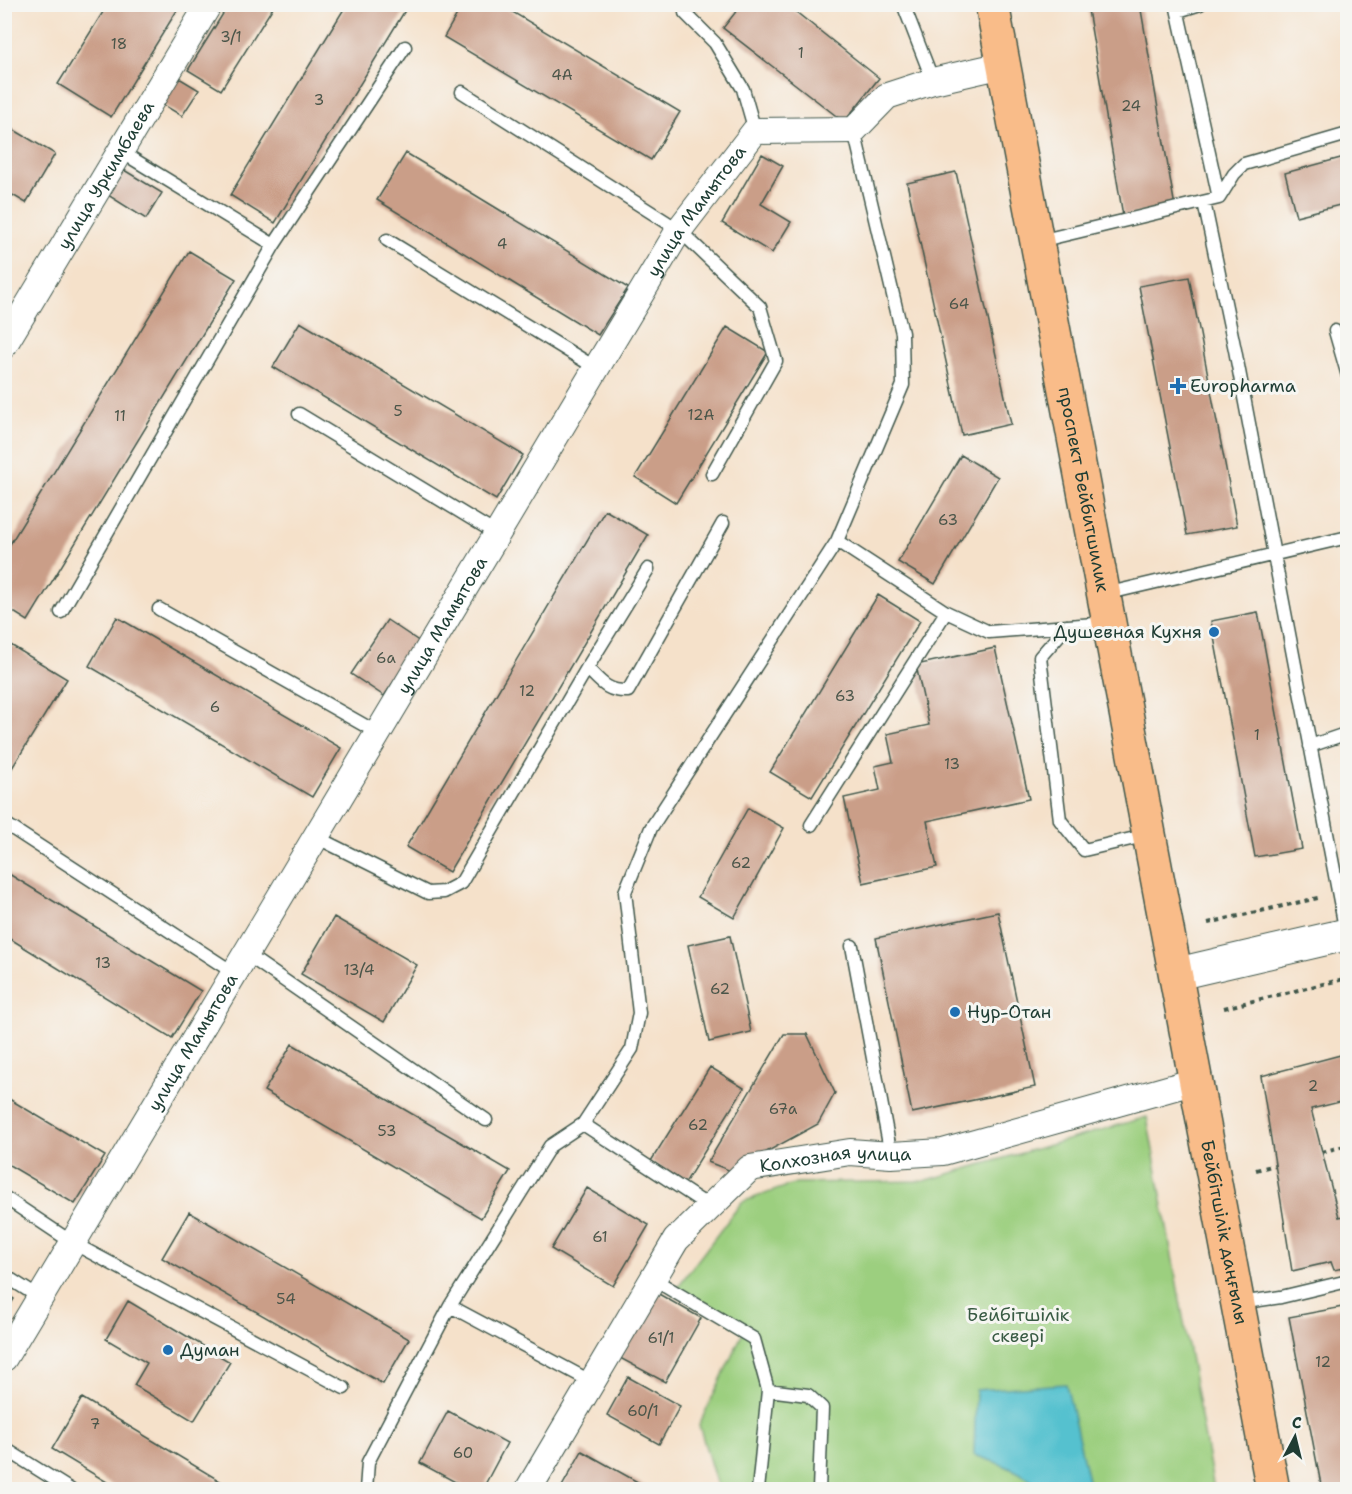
<svg xmlns="http://www.w3.org/2000/svg" width="1352" height="1494" viewBox="0 0 1352 1494" font-family="'Shantell Sans',sans-serif">
	<rect width="100%" height="100%" fill="#f6f6f2"/>
	<filter id="ink" filterUnits="userSpaceOnUse"><feTurbulence type="fractalNoise" baseFrequency=".0167" numOctaves="2"/><feDisplacementMap in="SourceGraphic" scale="12" xChannelSelector="R" yChannelSelector="G"/><feConvolveMatrix kernelMatrix="1 2 1 2 8 2 1 2 1" color-interpolation-filters="sRGB"/></filter>
	<filter id="wash" filterUnits="userSpaceOnUse"><feTurbulence type="fractalNoise" baseFrequency=".008" numOctaves="4" result="noise"/><feDisplacementMap in="SourceGraphic" scale="24" xChannelSelector="R" yChannelSelector="G"/><feGaussianBlur stdDeviation="1.35" result="paint"/><feColorMatrix in="noise" values="0 0 0 0 0 0 0 0 0 0 0 0 0 0 0 0 0 1.4 0 .05"/><feComposite in="paint" operator="in"/></filter>
	<g filter="url(#wash)">
		<rect width="100%" height="100%" fill="#f5e1ca"/>
		<path fill="#9ccf7f" stroke="#5e865a" stroke-width="1.5" d="M1147,1117L1214,1489H718L699,1425L747,1324L676,1289L742,1202L796,1183L924,1181Z"/>
		<path fill="#55c1cf" stroke="#3a7f82" stroke-width="1.5" d="M1066,1384L1090,1489L1080,1488L1041,1489C1023,1471 999,1463 974,1455L976,1390Z"/>
		<g id="blocks">
			<path fill="#ca9e88" d="M108,4H181L111,117L58,84Z
				M229,4H275L221,90L188,70Z
				M347,4H409L275,223L230,195Z
				M463,4H499L680,112L651,160L444,37Z
				M742,4H786L879,78L844,122L723,28Z
				M1087,4H1140L1175,207L1123,216Z
				M179,78L199,90L182,116L162,104Z
				M4,124L55,154L26,203L4,190Z
				M406,153L628,288L598,335L377,200Z
				M762,154L783,166L761,204L791,222L772,253L722,223Z
				M1348,156V203L1296,216L1285,173Z
				M124,170L162,193L146,219L108,195Z
				M956,172L1011,424L962,435L907,183Z
				M189,251L236,279L28,621L4,606V554Z
				M1189,277L1237,526L1187,535L1139,286Z
				M300,322L523,455L496,500L273,367Z
				M727,327L768,352L676,503L635,477Z
				M961,455L998,477L935,584L898,562Z
				M605,510L648,535L449,872L406,847Z
				M878,595L920,621L812,797L770,772Z
				M1258,612L1302,849L1255,857L1211,621Z
				M117,617L341,748L312,797L89,666Z
				M387,620L420,642L384,696L351,674Z
				M4,641L67,679L4,781Z
				M995,648L1029,799L927,821L937,867L863,883L844,798L880,790L875,766L893,762L887,734L929,725L916,665Z
				M748,808L784,828L734,918L698,897Z
				M4,871L201,991L172,1038L4,935Z
				M998,912L1035,1087L912,1113L876,938Z
				M334,917L417,965L384,1022L301,974Z
				M730,936L751,1032L709,1042L688,945Z
				M784,1034H807L835,1093L818,1124L731,1171L708,1162Z
				M292,1044L510,1171L481,1218L264,1091Z
				M1348,1053V1100L1311,1109L1339,1217L1348,1215V1267L1334,1270L1331,1262L1292,1271L1261,1076Z
				M710,1067L744,1088L685,1183L651,1161Z
				M4,1096L105,1156L75,1204L4,1162Z
				M587,1188L649,1225L613,1286L551,1249Z
				M189,1212L409,1339L383,1384L162,1258Z
				M4,1293L14,1299L4,1315Z
				M657,1293L701,1318L665,1382L620,1358Z
				M128,1301L230,1362L194,1421L134,1385L147,1363L106,1339Z
				M1348,1306V1490H1322L1289,1317Z
				M628,1377L680,1406L659,1444L607,1415Z
				M82,1398L235,1490H120L52,1449Z
				M448,1411L507,1443L482,1490H470L420,1463Z
				M582,1451L652,1490H560Z"/>
		</g>
	</g>
	<g filter="url(#ink)">
		<use href="#blocks" fill-opacity="0" stroke="#3f564a" stroke-width="1.5"/>
		<g fill="none" stroke-linecap="round" stroke-linejoin="round">
			<g stroke="#3f564a" stroke-width="15">
				<path id="service" d="M903,4L933,81
					M1176,4L1219,198
					M1178,11L1200,4
					M685,13L715,43L743,89L755,131
					M462,92L679,230L760,307L776,361L712,474
					M120,151L274,245L405,47
					M1204,202L1235,350L1346,933
					M387,240L596,368
					M1039,241L1219,198L1234,174L1244,164L1348,134
					M1335,331L1348,376
					M299,414L497,534
					M837,541L946,612L989,632L1107,623
					M1105,594L1348,537
					M159,609L378,733
					M61,612L274,245
					M1067,626L1040,657L1060,820L1084,850L1148,835
					M587,668C601,682 607,692 628,691L723,523
					M1310,746L1348,733
					M4,823L234,973
					M811,825L946,612
					M316,837L428,893L444,892L461,883L587,668L648,569
					M852,946L891,1155
					M246,954L486,1120
					M583,1124L710,1207
					M4,1197L73,1243L344,1388
					M4,1275L40,1298
					M653,1279L754,1339L768,1390L758,1490
					M1239,1303L1281,1297L1348,1281
					M592,1382L450,1306L550,1146L583,1124L632,1049L639,1013L625,892L651,828L837,541L903,385L902,333L854,130
					M768,1390L808,1395L822,1408L819,1490
					M4,1448L71,1490
					M366,1490L368,1462L450,1306"/>
			</g>
			<g stroke="#3f564a" stroke-width="28">
				<g id="minor">
					<path id="s1" d="M4,345L209,4"/>
					<path id="s2" d="M4,1358L679,230L755,131L854,130L887,96L933,81L1003,65"/>
					<path id="s3" d="M528,1490L676,1240L750,1168L850,1152L891,1155L943,1152L1196,1081"/>
				</g>
			</g>
			<g stroke="#3f564a" stroke-width="34">
				<path id="tertiary" d="M1176,974L1348,934"/>
			</g>
			<g stroke="#3f564a" stroke-width="36">
				<g id="primary">
					<path id="s4" d="M992,4L1273,1490"/>
				</g>
			</g>
			<path stroke="#3f564a" stroke-width="4" stroke-dasharray="4.5 4.5" stroke-linecap="butt" d="M1208,923L1322,897
				M1224,1008L1348,978
				M1322,1152L1348,1145
				M1256,1170L1275,1165"/>
			<use href="#service" stroke="#fff" stroke-width="12"/>
			<use href="#minor" stroke="#fff" stroke-width="26"/>
			<use href="#tertiary" stroke="#fff" stroke-width="32"/>
			<use href="#primary" stroke="#f9bc89" stroke-width="33"/>
		</g>
	</g>
	<g fill="#1f6fb2" stroke="#f6f6f2" stroke-width="2">
		<path d="M1175 377h6v6h6v6h-6v6h-6v-6h-6v-6h6z"/>
		<circle cx="1214" cy="632" r="6"/>
		<circle cx="955" cy="1012" r="6"/>
		<circle cx="168" cy="1350" r="6"/>
	</g>
	<g text-anchor="middle" stroke-width="6" stroke-linejoin="round" paint-order="stroke">
		<g font-size="15" fill="#4a5549">
			<text x="231" y="42">3/1</text>
			<text x="119" y="49">18</text>
			<text x="801" y="58">1</text>
			<text x="562" y="80">4А</text>
			<text x="319" y="105">3</text>
			<text x="1131" y="111">24</text>
			<text x="502" y="249">4</text>
			<text x="959" y="309">64</text>
			<text x="398" y="416">5</text>
			<text x="701" y="420">12А</text>
			<text x="120" y="421">11</text>
			<text x="948" y="525">63</text>
			<text x="386" y="663">6а</text>
			<text x="527" y="696">12</text>
			<text x="845" y="701">63</text>
			<text x="215" y="712">6</text>
			<text x="1257" y="740">1</text>
			<text x="952" y="769">13</text>
			<text x="741" y="868">62</text>
			<text x="103" y="968">13</text>
			<text x="359" y="975">13/4</text>
			<text x="720" y="994">62</text>
			<text x="1313" y="1091">2</text>
			<text x="783" y="1114">67а</text>
			<text x="698" y="1130">62</text>
			<text x="387" y="1136">53</text>
			<text x="600" y="1242">61</text>
			<text x="286" y="1304">54</text>
			<text x="661" y="1343">61/1</text>
			<text x="1323" y="1367">12</text>
			<text x="643" y="1416">60/1</text>
			<text x="95" y="1429">7</text>
			<text x="463" y="1458">60</text>
		</g>
		<g font-size="18" fill="#1f3d34" stroke="#f6f6f2">
			<text dy="6" stroke="none"><textPath href="#s1" startOffset="198">улица Уркимбаева</textPath></text>
			<text dy="6" stroke="none"><textPath href="#s2" startOffset="1340">улица Мамытова</textPath></text>
			<text dy="6" stroke="none"><textPath href="#s4" startOffset="494">проспект Бейбитшилик</textPath></text>
			<text dy="6" stroke="none"><textPath href="#s2" startOffset="854">улица Мамытова</textPath></text>
			<text dy="6" stroke="none"><textPath href="#s2" startOffset="368">улица Мамытова</textPath></text>
			<text dy="6" stroke="none"><textPath href="#s3" startOffset="480">Колхозная улица</textPath></text>
			<text dy="6" stroke="none"><textPath href="#s4" startOffset="1250">Бейбітшілік даңғылы</textPath></text>
		</g>
		<g font-size="18" fill="#1f3d34" stroke="#f6f6f2" text-anchor="start">
			<text x="1190" y="392">Europharma</text>
			<text x="1202" y="638" text-anchor="end">Душевная Кухня</text>
			<text x="967" y="1018">Нур-Отан</text>
			<text x="180" y="1356">Думан</text>
		</g>
		<g font-size="18" fill="#385a43" stroke="#f6f6f2">
			<text x="1018" y="1321">Бейбітшілік<tspan x="1018" dy="21">сквері</tspan></text>
		</g>
	</g>
	<rect width="1352" height="1494" fill="none" stroke="#f6f6f2" stroke-width="24"/>
	<g transform="translate(1295 1437) rotate(7)" stroke="#f6f6f2" stroke-width="4.5" paint-order="stroke">
	<path d="M0-4.5L10 22L0 15L-10 22Z" fill="#1f3d34"/>
	<text y="-9" font-size="16" font-weight="bold" text-anchor="middle" fill="#1f3d34">С</text>
	</g>
</svg>
